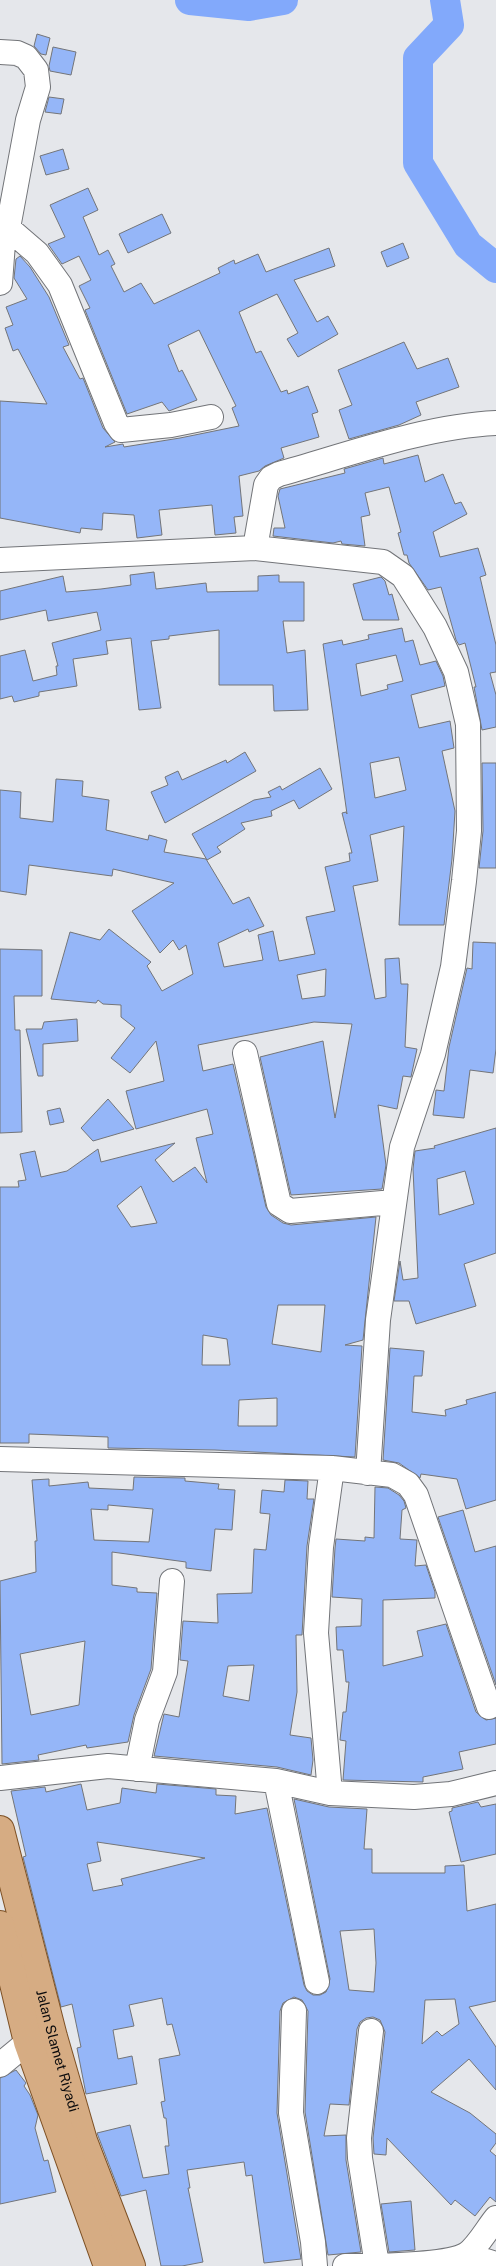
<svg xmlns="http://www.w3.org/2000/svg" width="496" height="2266" viewBox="0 0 496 2266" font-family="'Public Sans',sans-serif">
	<rect width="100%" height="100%" fill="#e5e7eb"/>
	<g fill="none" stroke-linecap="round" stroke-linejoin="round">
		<path stroke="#82a9fb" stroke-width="30" d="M190,0L249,6L283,0
			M445,0L449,25L418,58V163L468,245L496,268"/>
	</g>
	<path fill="#95b6f8" stroke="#737579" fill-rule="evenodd" d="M37,34L50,38L46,55L41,54L34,46Z
		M53,47L76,52L71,75L50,71L49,66Z
		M49,97L64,99L61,114L45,112Z
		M63,149L69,169L46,175L40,156Z
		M88,188L98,210L83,217L99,255L108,250L115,264L111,266L124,292L141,283L154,304L220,273L218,268L234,260L235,264L258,254L266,272L329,248L335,266L294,280L317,322L328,316L338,334L298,357L287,339L298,333L277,294L239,312L256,353L261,351L281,392L287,390L288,394L308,386L318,412L312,414L319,437L281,448L284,458L265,466L259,471L239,476L243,516L234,517L236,533L215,535L212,505L159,510L162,535L137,538L134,515L103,513L102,530L81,528L80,533L0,518V401L47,404L18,349L13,351L5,328L13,325L6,307L27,299L14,278L16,259L20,256L30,267L49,297L69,345L63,347L80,379L83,378L103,428L115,442L105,447L123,444L124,447L180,438L239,426L232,408L236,406L199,330L168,345L179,372L182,370L197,400L169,411L162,402L127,414L85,310L90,308L79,286L91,280L79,256L62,264L48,244L65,237L50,205Z
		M162,214L171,233L128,253L119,234Z
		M403,243L409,258L387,267L381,252Z
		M404,342L417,369L448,358L459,387L416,402L421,415L399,425L349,439L339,410L352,405L338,370Z
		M418,455L425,482L443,474L455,504L461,502L467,514L433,532L440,557L478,548L486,575L480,577L496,645V672L490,673L496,695V727L482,730L474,687H476L465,643L459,645L456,640L441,587L428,590L409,563L407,555H404L398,533L401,532L389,487L365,493L370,515L361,517L365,546L342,544L341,541L333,543L273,536L274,528H285L278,496L280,489L345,473L344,469L383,458L384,464Z
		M154,572L156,589L206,583L207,592L258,591V576L279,575V582H304V621H283L287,653L305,650L308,710L274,711L273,685H219V630L169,636V639L151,641L161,708L139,710L131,638L106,641L108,654L73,659L77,686L39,692V696L14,702L12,696L0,699V656L25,650L33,681L57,675L56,666H58L52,643L101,630L97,612L48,621L46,610L0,620V591L63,576L66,592L101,589L131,585L130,575Z
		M381,577L385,581L389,595L392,594L399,620H363L353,584Z
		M402,628L405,642L413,640L420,665L436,661L443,676L445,686L411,695L419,728L450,721L454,748L442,751L455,811L452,859L444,925H399L404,826L370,835L378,881L353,886L375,999L386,997L385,959L399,958L401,984H408L405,1047L417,1049L411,1077L403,1076L397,1109L378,1105L386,1165L382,1189L291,1195L260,1057L323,1041L335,1118L352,1024L314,1022L198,1045L203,1071L233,1064L266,1207L271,1215L283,1223L291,1225L376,1217L363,1340L345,1345L362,1346L355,1457L215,1450L108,1448V1437L29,1434V1443H0V1187H19L18,1181L26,1180L20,1154L35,1151L41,1177L67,1171L98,1149L101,1162L175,1143L155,1160L173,1182L195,1167L207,1183L196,1138L213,1134L207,1109L136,1129L126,1091L164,1081L156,1041L130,1073L111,1058L135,1028L121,1017V1005L103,1004L98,1000L96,1003L51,999L70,932L100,940L109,929L151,962L147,966L162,991L193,974L186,945L179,950L173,940L160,953L132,911L174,883L113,869L112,876L29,865L26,895L0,891V790L21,792L20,818L53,822L56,779L83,781L82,796L109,800L106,830L148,840L149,835L167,840L164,852L206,859L233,904L249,897L264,926L249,932L248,929L218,943L224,967L263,960L258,935L273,931L279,961L315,954L306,917L335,911L325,867L350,861L349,853H352L342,813L346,812L347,814L323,644L342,640L343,645L369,639L368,635ZM396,655L403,681L387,685L388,689L361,696L356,664ZM399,757L406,790L375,798L370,763ZM326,969L325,996L302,999L297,975ZM141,1186L157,1223L131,1227L117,1206ZM278,1305H325L321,1352L272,1344ZM203,1335L227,1339L230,1365H202ZM277,1398V1426H238L239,1400Z
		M245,752L256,771L165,823L151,792L168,785L165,777L178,771L182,780L226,760L227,763Z
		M482,763H496V868H479L483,831Z
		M320,768L332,789L299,809L294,800L271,811L272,816L241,823L245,829L217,847L221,852L207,860L192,834L254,800L271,797L268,792L280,786L282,790Z
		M473,942L496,943V1049L493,1073L470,1070L464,1118L433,1115L436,1090L444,1091L449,1047L467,968L472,969Z
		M0,949L42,950V996H14L15,1030H20L22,1132L0,1133Z
		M77,1019L78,1041L43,1044V1076H38L26,1029H42L44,1022Z
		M108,1099L134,1129L93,1141L81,1128Z
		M60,1108L64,1122L50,1125L47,1111Z
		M496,1128V1253L464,1264L476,1306L416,1324L409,1301H394L400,1261L403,1280L418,1278L413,1169L415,1151L435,1148L434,1146ZM465,1171L474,1204L439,1215L437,1179Z
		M390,1348L424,1351L422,1376H414L412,1412L446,1416L445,1410L467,1404L466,1400L496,1392V1500L466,1509L457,1479L421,1474L420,1478L399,1463L383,1460Z
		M134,1477L185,1478V1481L219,1484L218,1489L235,1490L232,1530L215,1529L211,1571L186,1568V1562L112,1552V1585L137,1588V1592L157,1593L151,1669L134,1715L128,1742L87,1748L86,1745L38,1755L39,1760L2,1764L0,1581L36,1572L35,1541H37L32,1480L49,1479V1486L88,1482L89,1488L133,1490ZM108,1505L153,1509L149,1542L94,1540L91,1509L108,1510ZM85,1641L79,1705L31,1715L20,1654Z
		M285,1480L308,1481L307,1499H314L307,1546L302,1635H296L297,1692L290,1735L311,1738L313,1760L311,1775L277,1767L154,1756L164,1714L179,1717L188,1661L180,1660L183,1621L218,1623L217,1594L252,1593L254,1549L266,1550L270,1514L260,1513L262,1490L284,1492ZM254,1665L249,1701L223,1696L228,1666Z
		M375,1487L388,1488L399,1495L404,1501L406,1508L402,1510L400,1539L417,1540L415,1566L426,1565L435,1592V1598L383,1600V1666L423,1656L417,1631L446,1624L476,1712L486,1720L496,1718V1744L459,1752L463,1769L423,1777V1782L343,1780L346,1741L340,1740L343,1712H346L349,1682H346L343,1650H337L336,1627L361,1626L362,1599L332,1597L335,1548L336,1539L365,1541V1537L374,1538Z
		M463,1510L475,1552L496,1546V1685L438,1517Z
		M81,1784L87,1810L120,1803L122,1788L156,1793L157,1784L216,1789V1795L236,1796L235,1814L267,1808L304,1985L307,1991L313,1995H320L326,1992L330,1979L294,1799L329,1807L367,1809L364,1849H372V1873H445V1866L464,1865L467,1911L496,1904V2001L469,2007L496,2047V2090L469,2059L431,2092L470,2113L496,2134V2143L490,2151L496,2156V2202L490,2197L475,2216L455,2200L451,2205L387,2138L386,2155L374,2154L373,2138L385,2032L380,2020L373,2017L366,2018L360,2022L357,2029L349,2105L330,2104L324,2136L346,2135V2160L361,2252L328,2255L305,2112L308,2011L302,2000L294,1997L283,2003L280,2011L277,2113L301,2259L264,2263L252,2175L246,2176L244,2162L187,2170L190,2188H188L203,2262L182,2266H161L146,2190L121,2196L97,2133L130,2125L143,2178L169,2174L165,2146H169L166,2118H164L161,2102L165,2101L159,2059L180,2055L172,2024L167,2025L162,1998L129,2005L134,2026L113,2030L118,2059L132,2056L137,2084L86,2094L77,2048L81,2047L72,2004L61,2007L23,1857L26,1856L11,1791L45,1787L46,1792ZM97,1842L205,1858L121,1879L123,1885L93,1891L87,1864L101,1861ZM374,1929L376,1963L374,1992L349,1990L340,1931ZM455,1999L459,2024L442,2036L437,2031L422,2044L425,2000Z
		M478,1802L481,1807L496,1804V1854L461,1862L449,1812L452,1811V1808Z
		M16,2070L26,2083L24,2086L30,2095L38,2115L35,2128L44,2161L48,2160L56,2192L0,2204V2078Z
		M411,2201L415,2250L389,2252L381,2204Z"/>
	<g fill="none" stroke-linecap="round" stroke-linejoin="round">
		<g stroke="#727478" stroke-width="26">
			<path id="minor" d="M0,52L17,53L26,57L36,70L38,87L28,120L8,228L3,243L0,283
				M8,228L37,253L60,285L116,423L121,430L171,425L211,417
				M255,548L266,485L271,478L279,474C347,455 426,426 496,423
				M0,560L255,548L383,562L403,576L435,627L456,672L468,724L469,831L464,881L453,967L433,1054L402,1147L378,1320L368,1473
				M245,1053L279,1204L290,1211L394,1202
				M0,1459L332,1468L392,1475L408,1484L416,1495L489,1707
				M137,1769L147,1720L165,1672L172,1581
				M0,1778L108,1766L276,1781L330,1793L414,1797L451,1794L496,1783
				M276,1781L317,1982
				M330,1793L316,1633L321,1547L332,1468
				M294,2011L291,2113L313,2242L315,2266
				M371,2031L359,2138L360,2158L377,2265
				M0,2065L28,2042
				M467,2255L496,2264
				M345,2266C371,2266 447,2266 467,2254C478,2246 487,2229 496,2218"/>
		</g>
		<g stroke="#7d5024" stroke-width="30">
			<g id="major">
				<path id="s1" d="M0,1830L53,2037L83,2141L131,2266"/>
				<path d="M0,1925L28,2042L108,2266"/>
			</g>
		</g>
		<use href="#minor" stroke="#fff" stroke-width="24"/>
		<use href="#major" stroke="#d6ac83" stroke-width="28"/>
	</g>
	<g text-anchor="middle" stroke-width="4" stroke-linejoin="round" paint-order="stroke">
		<g font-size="14" fill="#0b0b0d" stroke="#f2f4f8">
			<text dy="5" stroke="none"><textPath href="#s1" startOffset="228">Jalan Slamet Riyadi</textPath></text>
		</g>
	</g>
</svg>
